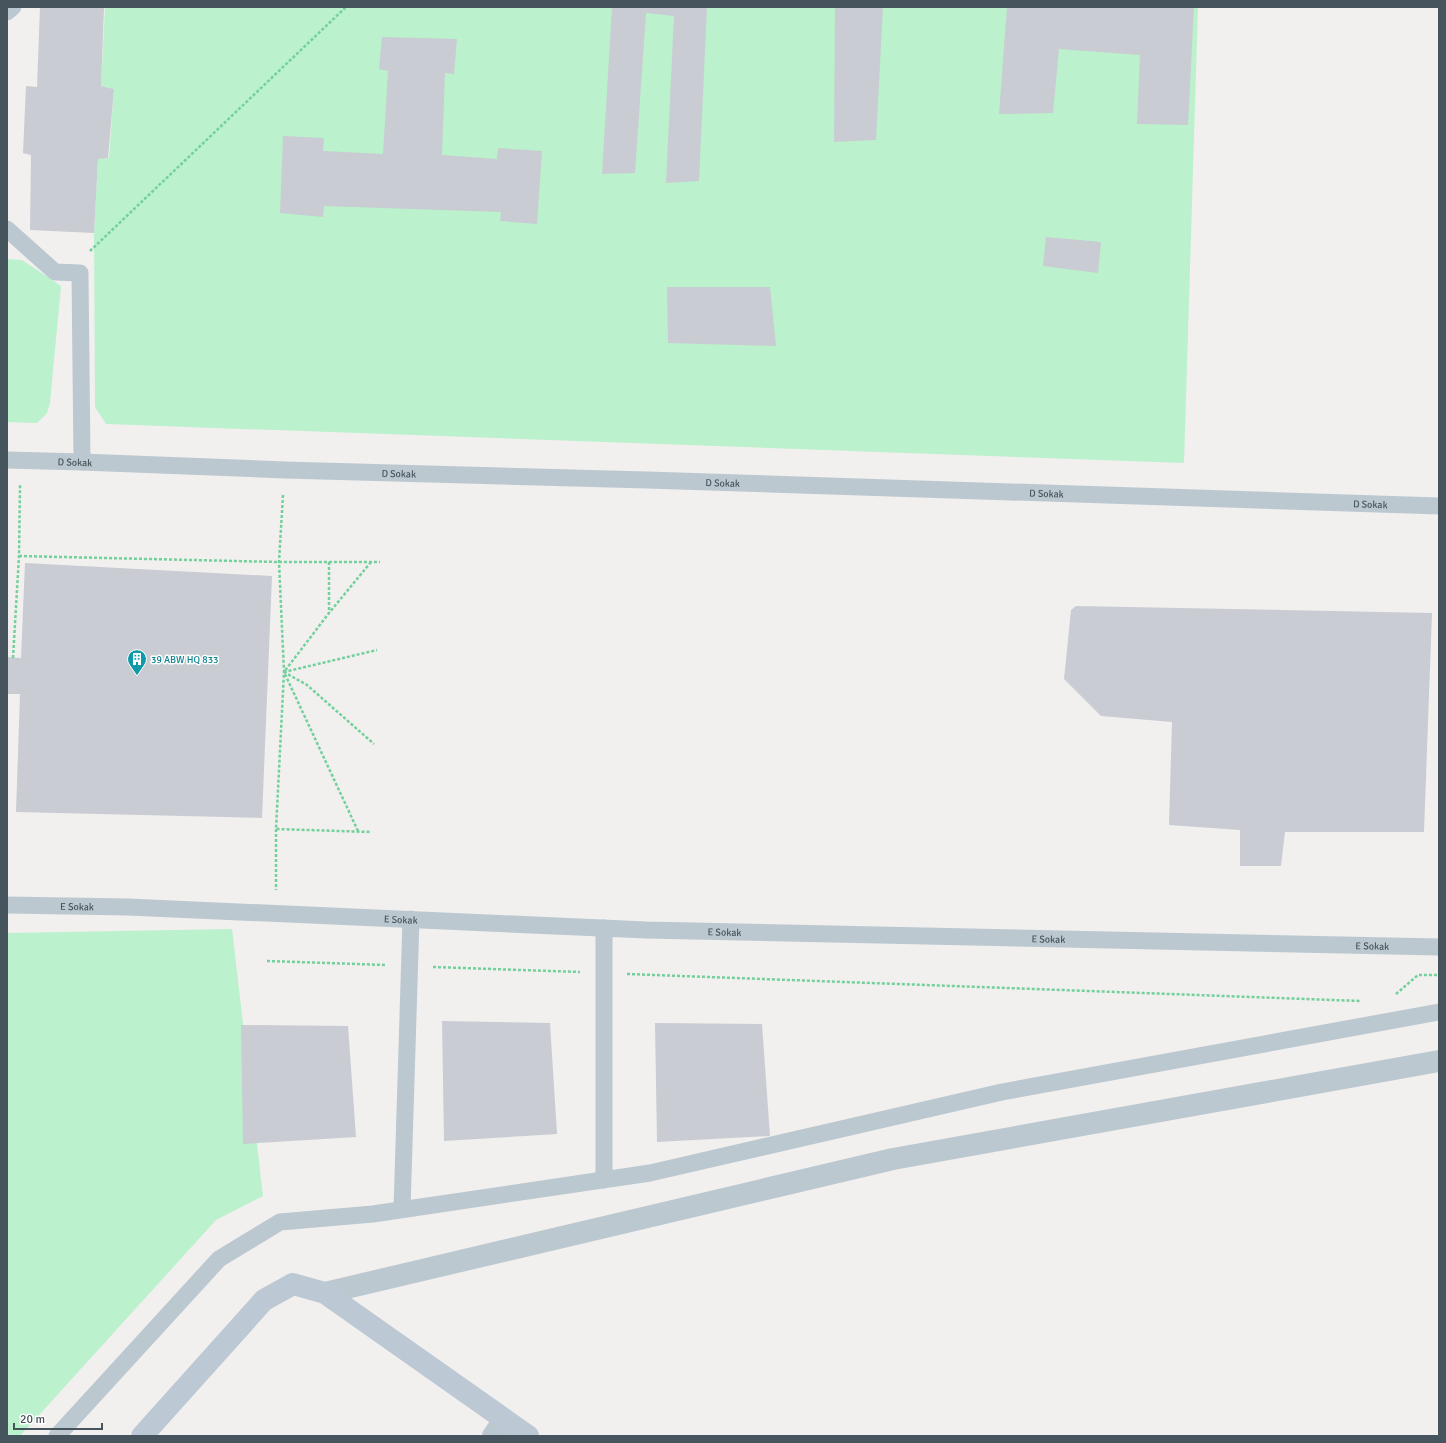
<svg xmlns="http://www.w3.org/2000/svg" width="1446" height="1443" viewBox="0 0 1446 1443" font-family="Signika,sans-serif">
	<rect width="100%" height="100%" fill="#f2efef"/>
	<path fill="#bbf1cc" d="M105,7H1198L1184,463L106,424L95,407L94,233L98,159L109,158L114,89L101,86Z
		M7,259L22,260L61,286L50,403L47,413L37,423L7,422Z
		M232,929L263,1196L216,1220L20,1436H7V933Z"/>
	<path fill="#c9ccd2" d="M40,7L104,8L101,86L114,89L108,158L98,159L94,233L30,230L31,155L23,153L26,86L37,87Z
		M612,7H707L699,181L666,183L674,16L646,13L635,173L602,174Z
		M835,7H883L876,140L834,142Z
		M1007,7H1194L1188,125L1137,124L1140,55L1059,49L1053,113L999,114Z
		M382,37L457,39L454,74L445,73L442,155L497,159L498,148L542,151L537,224L500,221L501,212L324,206L323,217L280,213L283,136L324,138L323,151L383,154L388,71L379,69Z
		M1046,237L1101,242L1098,273L1043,266Z
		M667,287H770L776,346L668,343Z
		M25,563L272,576L262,818L16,812L20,694H7V657L21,658Z
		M1076,606L1432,613L1424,832H1285L1281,866H1240V830L1169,825L1172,722L1101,716L1064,679L1071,610Z
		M442,1021L550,1023L557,1134L444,1141Z
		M655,1023L762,1024L770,1136L657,1142Z
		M241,1025L348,1026L356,1137L243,1144Z"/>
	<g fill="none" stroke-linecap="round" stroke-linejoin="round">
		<path stroke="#72d19b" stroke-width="2.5" stroke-dasharray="3 2" stroke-linecap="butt" d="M90,251L346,7
			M283,495L279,562L284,672L276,829L371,832
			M19,556L279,562H380
			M329,562V613
			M371,562L329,613L284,672L307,685L374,744
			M13,658L19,556L20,485
			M276,829V890
			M358,831L284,672L377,650
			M267,961L386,965
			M433,967L580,972
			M627,974L1360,1001
			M1396,994L1418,975H1439"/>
		<g stroke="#bcc8cf" stroke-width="17">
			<path d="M7,12L13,7"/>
			<path d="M7,229L55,272L80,273L82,462"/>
			<path id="s1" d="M7,460L82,462L285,470L647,480L1439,506"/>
			<path id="s2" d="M7,905L128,907L646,930L1439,947"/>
			<path d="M604,928V1180"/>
			<path d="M402,1209L411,919"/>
			<path d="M57,1436L219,1259L280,1222L373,1214L650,1173L1002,1092L1439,1012"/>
		</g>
		<path stroke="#bcc8cf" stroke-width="22" d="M325,1293L893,1159L1439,1061
			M493,1436L504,1420"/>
		<path stroke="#bcc9d4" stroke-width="22" d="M142,1436L264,1300L293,1284L325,1293L528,1436"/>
	</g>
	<defs>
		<g id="building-pin" transform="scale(1)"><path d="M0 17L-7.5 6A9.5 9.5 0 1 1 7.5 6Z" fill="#0f9aa8" stroke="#fff"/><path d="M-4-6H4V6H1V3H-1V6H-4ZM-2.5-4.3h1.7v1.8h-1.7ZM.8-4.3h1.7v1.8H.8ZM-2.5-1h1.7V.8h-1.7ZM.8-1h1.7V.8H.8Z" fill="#fff"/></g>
	</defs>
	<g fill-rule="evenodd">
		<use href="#building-pin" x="137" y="659"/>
	</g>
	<g text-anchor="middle" stroke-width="3" stroke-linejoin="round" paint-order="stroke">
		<g font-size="10" fill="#46545d" stroke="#fff">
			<text dy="4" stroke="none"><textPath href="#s1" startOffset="68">D Sokak</textPath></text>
			<text dy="4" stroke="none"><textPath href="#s1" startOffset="392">D Sokak</textPath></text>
			<text dy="4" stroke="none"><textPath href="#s1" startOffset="716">D Sokak</textPath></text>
			<text dy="4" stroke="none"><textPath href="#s1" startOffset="1040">D Sokak</textPath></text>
			<text dy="4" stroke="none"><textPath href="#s1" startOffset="1364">D Sokak</textPath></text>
			<text dy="4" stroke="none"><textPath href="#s2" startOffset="70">E Sokak</textPath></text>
			<text dy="4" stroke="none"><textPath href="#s2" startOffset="394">E Sokak</textPath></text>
			<text dy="4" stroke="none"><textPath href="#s2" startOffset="718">E Sokak</textPath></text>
			<text dy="4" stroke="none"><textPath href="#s2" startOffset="1042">E Sokak</textPath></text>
			<text dy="4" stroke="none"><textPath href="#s2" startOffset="1366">E Sokak</textPath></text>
		</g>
		<g font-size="10" fill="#0d838f" stroke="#fff" text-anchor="start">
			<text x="151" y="663">39 ABW HQ 833</text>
		</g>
	</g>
	<rect width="1446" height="1443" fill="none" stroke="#46545d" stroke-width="16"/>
	<path d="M14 1423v6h88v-6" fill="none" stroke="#46545d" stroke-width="2"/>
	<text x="20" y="1423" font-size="12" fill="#46545d" stroke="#ffffff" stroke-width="3" paint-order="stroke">20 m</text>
</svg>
